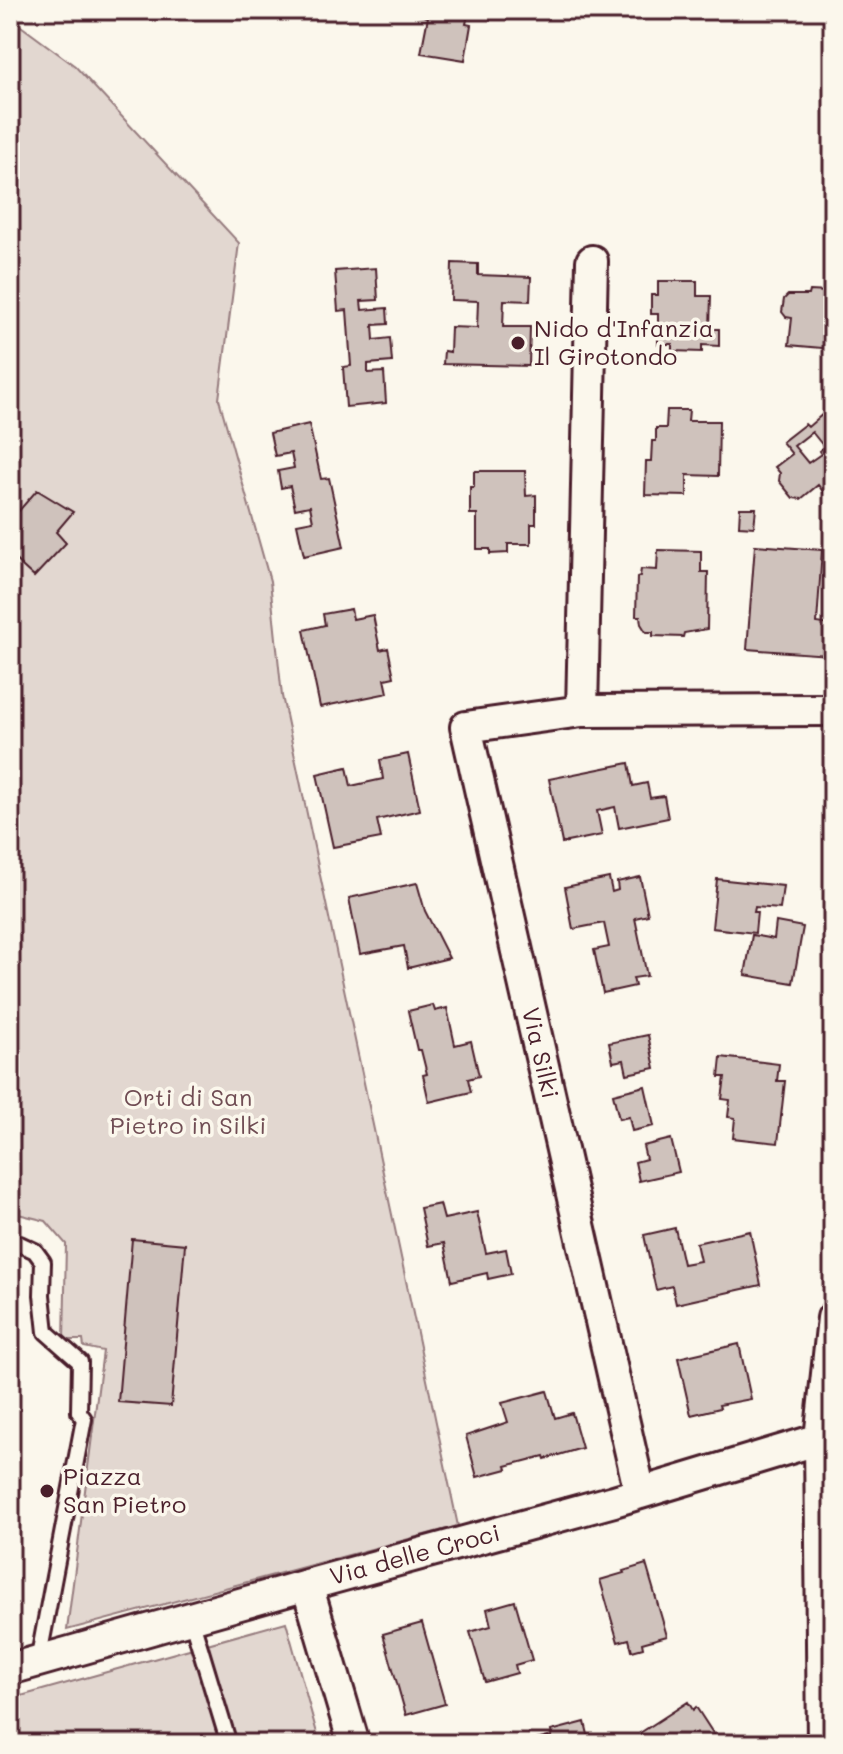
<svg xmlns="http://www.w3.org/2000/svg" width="843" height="1754" viewBox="0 0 843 1754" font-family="Mali,sans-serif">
	<rect width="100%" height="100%" fill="#fbf7ec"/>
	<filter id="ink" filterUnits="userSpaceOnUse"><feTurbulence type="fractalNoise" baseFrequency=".0125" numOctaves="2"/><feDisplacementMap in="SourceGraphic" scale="16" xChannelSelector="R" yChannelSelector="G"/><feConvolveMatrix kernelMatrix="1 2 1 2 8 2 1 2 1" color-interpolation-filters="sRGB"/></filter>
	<g filter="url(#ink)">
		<path fill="#e2d7d0" stroke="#967b7e" stroke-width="2" d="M10,18L75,66L239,243L219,399L270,581L282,696L458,1526L67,1630L103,1351L84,1347L83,1340H64L66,1244L46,1221L10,1212Z
			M286,1622L320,1744H10V1699Z"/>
		<path fill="#cfc2bc" stroke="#4a1f2b" stroke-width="2" fill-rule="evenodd" d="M407,10H469L466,24L471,25L465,60L421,53L428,17L407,13Z
			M452,263L478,264V275L531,277L530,301L504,300L503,327H530L529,366L443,364L444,351L450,352L451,327L477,328L478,301L451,300Z
			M376,268L378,300L361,301L362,310L387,308L388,324L373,325L374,340L390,338L392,362L368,364V373L384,372L386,403L346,407L343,367L351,366L347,310L338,311L335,271Z
			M658,281H697V296H711L710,329H719V346L702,345V352L672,351V344H658V314H651V295H658Z
			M810,291L828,292L833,297V349L789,345L792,318L786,317L782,312L784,299L788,295H809Z
			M667,410H689L688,421H719L718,476L687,475V496L645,495L646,461H651L652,441H656V428H666Z
			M824,413L833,424V494L828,498L818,485L801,499L793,498L779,481L780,473L775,467L792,454L782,442L805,424L808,427ZM812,432L824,447L819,451L821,454L808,463L794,446Z
			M309,424L321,479L329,478L344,547L304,556L297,524L313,521L310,506L295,509L290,486L281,488L278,471L294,468L291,453L275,456L270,433Z
			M474,471H525L526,496L536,495V524H531V544H508V553L490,554V549H477V514H470V487H474Z
			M37,490L73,512L56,532L66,543L34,577L10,555V521Z
			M740,508H756L754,527L739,526Z
			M755,545L822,550L817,623L831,625L829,655L747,649Z
			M658,550L701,551V572H708L707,629L684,633L683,637L653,636V632H646L641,624L640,616H636L637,577L640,576L641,569L657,570Z
			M351,609L353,619L373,615L380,650L388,648L394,677L385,679L388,693L320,707L304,630L325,625L323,614Z
			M408,754L420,810L377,820L381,838L333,847L317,774L347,767L351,786L383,779L380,760Z
			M629,763L633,786L647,783L650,798L664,796L668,818L619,828L615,807L597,811L602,835L562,843L549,779Z
			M640,877L648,915L635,918L647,976L633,978L635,986L603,993L594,950L609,947L604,923L573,929L565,887L609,878L612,892L618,890L617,882Z
			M717,879L783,886L780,909L755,907L754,912H757L755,933L712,928Z
			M417,883L425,911L449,958L408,968L404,946L360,954L349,898Z
			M776,922L803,927L793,983L745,975L752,935L774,939Z
			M433,1005L435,1011L447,1008L455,1045L471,1041L479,1076L468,1079L471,1092L429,1102L423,1075L427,1074L421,1050H417L408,1011Z
			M648,1035L655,1068L627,1074L624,1060L613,1062L609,1043Z
			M721,1057L779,1064L777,1081H785L778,1143L733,1138L735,1118L728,1117L730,1100L722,1099L725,1077H719Z
			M645,1086L654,1126L632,1131L629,1117L619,1119L613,1094Z
			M671,1139L679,1172L639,1181L635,1162L646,1159L643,1146Z
			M440,1204L444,1219L477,1212L486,1253L506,1249L511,1274L488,1279L487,1273L452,1281L444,1243L428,1246L420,1208Z
			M675,1228L683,1264L700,1261L696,1243L750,1231L761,1285L676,1304L672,1286L656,1290L644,1235Z
			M132,1239L185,1244L171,1406L118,1402Z
			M739,1344L751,1399L719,1405L720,1408L691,1415L678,1358Z
			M547,1391L555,1418L572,1413L582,1448L545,1459L544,1456L506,1466L507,1469L477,1477L466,1436L508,1422L502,1403Z
			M646,1564L667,1636L642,1643L643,1648L632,1651L629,1639L618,1642L600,1580L624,1573L623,1571Z
			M515,1601L532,1660L515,1665L517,1673L485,1682L470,1632L491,1626L487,1609Z
			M422,1623L445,1704L406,1715L383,1634Z
			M688,1702L693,1710L696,1707L720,1744H647L640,1733Z
			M585,1722L589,1739L592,1738L594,1744H533L532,1741L552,1736L551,1731Z"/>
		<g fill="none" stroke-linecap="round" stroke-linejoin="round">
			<g stroke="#4a1f2b" stroke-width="20">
				<path id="service" d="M10,1248L20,1244L35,1251L43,1262L42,1295L46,1332L80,1362L79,1412L84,1419L38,1661
					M191,1618L229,1744"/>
			</g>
			<g stroke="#4a1f2b" stroke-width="36">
				<path id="minor" d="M582,711L592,261
					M640,1493L466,727L582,711L833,710
					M307,1585L354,1744
					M10,1669L307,1585L614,1501L820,1439
					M823,1744L820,1439L833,1318"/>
			</g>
			<use href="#service" stroke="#fbf7ec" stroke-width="14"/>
			<use href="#minor" stroke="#fbf7ec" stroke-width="30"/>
		</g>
	</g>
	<g fill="#4a1f2b" stroke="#fbf7ec" stroke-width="3">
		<circle cx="518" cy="343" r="8"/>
		<circle cx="47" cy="1491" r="8"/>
	</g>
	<g text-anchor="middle" stroke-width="7" stroke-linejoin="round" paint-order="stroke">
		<g font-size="24" fill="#4a1f2b" stroke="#fbf7ec" text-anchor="start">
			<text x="534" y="337">Nido d'Infanzia<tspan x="534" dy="28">Il Girotondo</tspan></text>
			<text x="63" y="1485">Piazza<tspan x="63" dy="28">San Pietro</tspan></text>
		</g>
		<g font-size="24" fill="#4a1f2b" stroke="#fbf7ec">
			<text transform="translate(540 1053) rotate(77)" y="8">Via Silki</text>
			<text transform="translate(415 1555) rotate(-15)" y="8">Via delle Croci</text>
		</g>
		<g font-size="24" fill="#704d54" stroke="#fbf7ec">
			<text x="188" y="1106">Orti di San<tspan x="188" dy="28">Pietro in Silki</tspan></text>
		</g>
	</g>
	<rect width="843" height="1754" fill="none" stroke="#fbf7ec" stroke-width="40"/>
	<rect x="20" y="20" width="803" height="1714" fill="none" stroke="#4a1f2b" stroke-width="3" filter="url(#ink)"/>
</svg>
